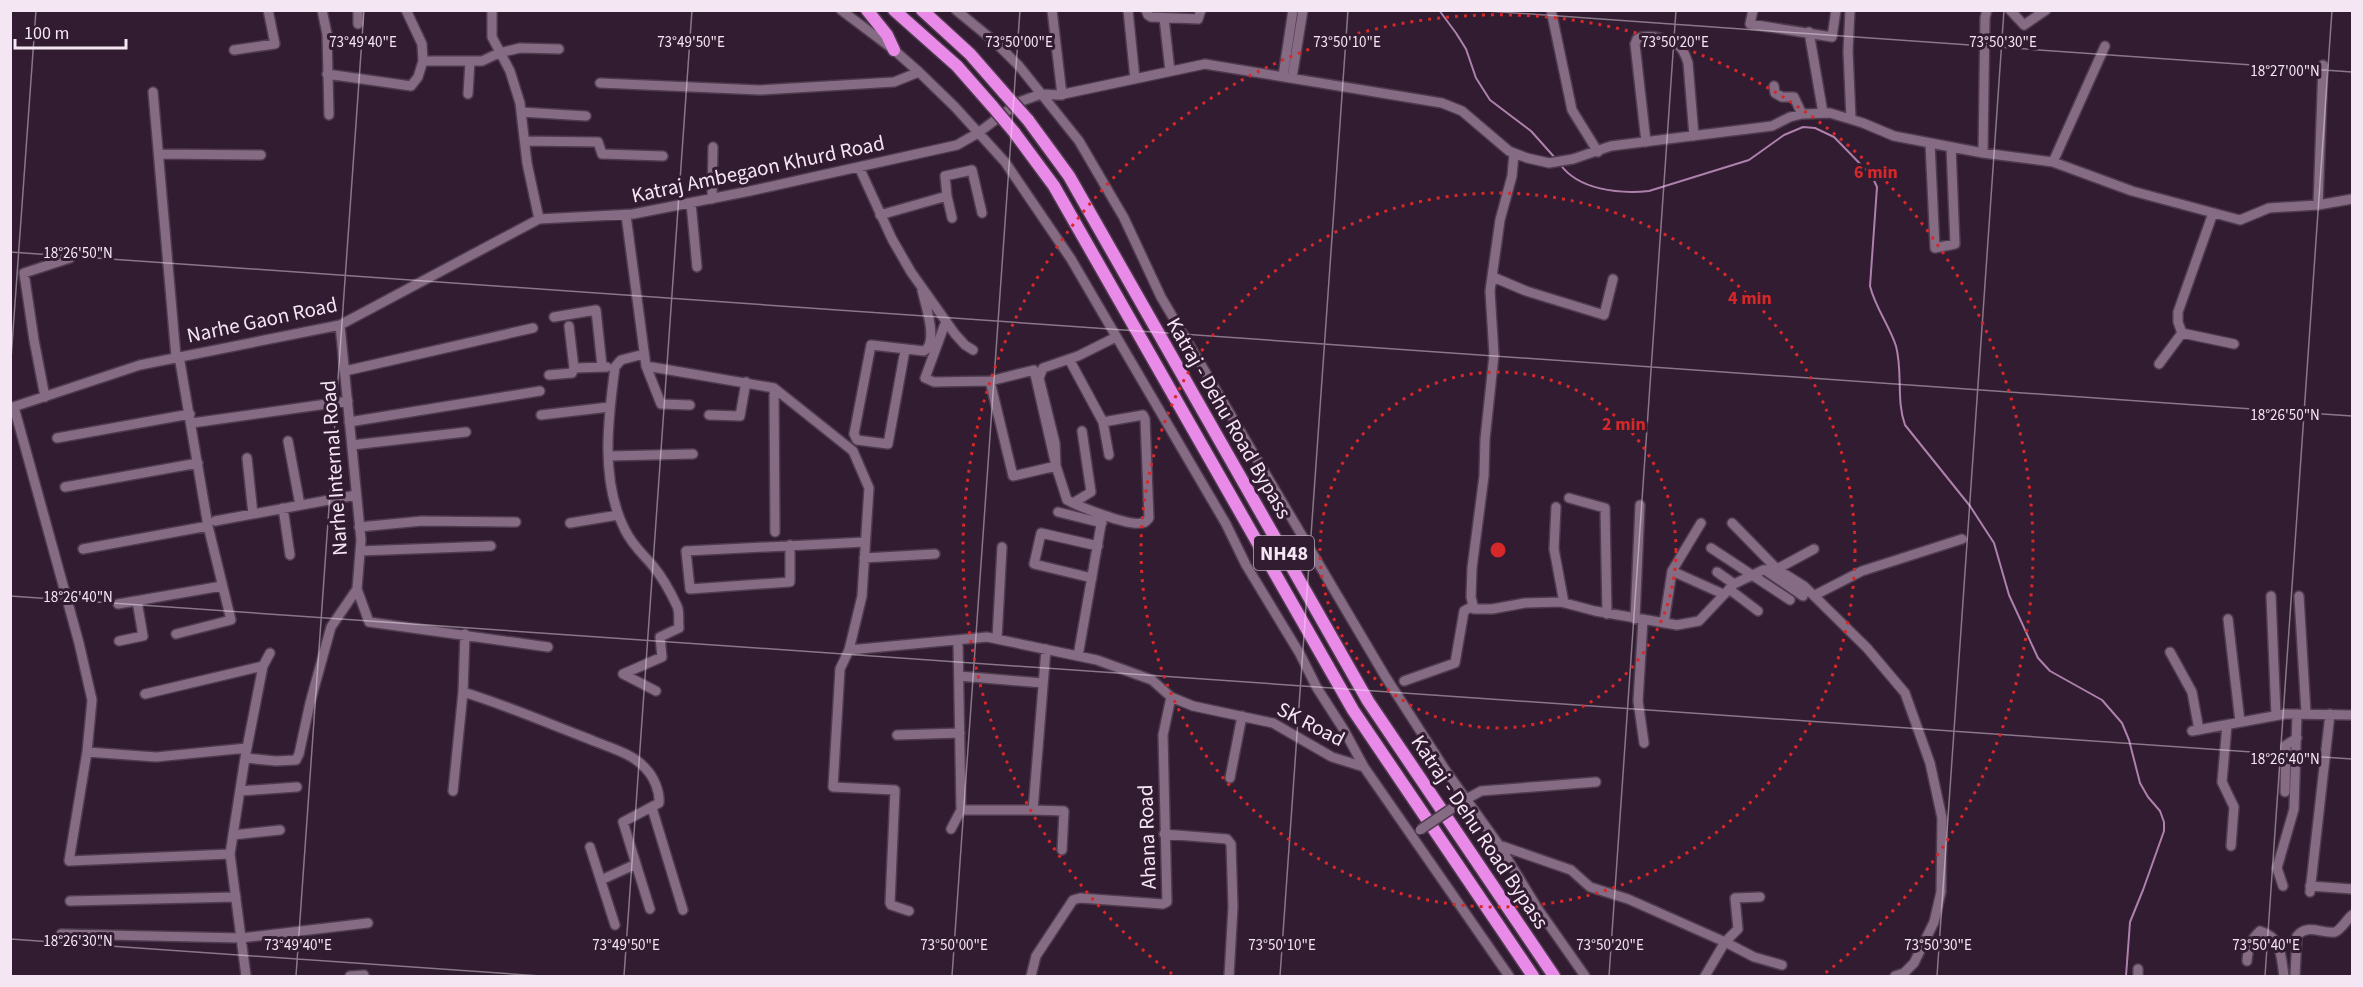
<svg xmlns="http://www.w3.org/2000/svg" width="2363" height="987" viewBox="0 0 2363 987" font-family="'Source Sans 3',sans-serif">
	<rect width="100%" height="100%" fill="#321c31"/>
	<g fill="none" stroke-linecap="round" stroke-linejoin="round">
		<path stroke="#ad81ac" stroke-width="2" d="M1439,10L1456,33L1466,49L1476,78L1490,100L1531,131L1556,159
			M1560,164C1578,190 1619,194 1649,191L1749,160L1784,135L1803,127L1815,128L1834,137L1872,176L1877,187L1870,286C1875,307 1889,325 1896,346C1903,373 1896,400 1905,425L1970,506L1994,543L2009,595L2038,658L2050,671L2102,700L2122,723L2129,740L2140,783L2148,797L2160,811L2164,822V831L2143,890L2130,922L2126,976"/>
		<g stroke="#4e3b4e" stroke-width="12">
			<path id="minor" d="M322,10L327,34L329,115
				M406,10L422,44L423,61H482L499,53L520,48L559,49
				M492,10V37L510,71L520,103L527,163L539,219
				M841,10L894,50L919,72L955,107L1005,162L1071,259L1092,295L1226,524L1246,565L1300,654L1317,688L1344,730L1364,767L1509,976
				M956,10L995,42L1019,66L1079,141L1124,218L1161,297L1385,676L1446,771L1499,845L1538,909L1585,976
				M1052,10L1062,95
				M1128,10L1135,79
				M1146,10L1148,15L1151,17L1198,19L1201,10
				M1551,10L1572,110L1598,152
				M1753,10L1750,24L1832,37L1836,10
				M1850,10L1848,51L1851,119
				M2010,10L2024,25L2046,10
				M1164,18L1170,71
				M358,24V10
				M1809,32L1823,113
				M234,50L275,44L268,10
				M327,74L411,86L418,77L423,61
				M1283,76L1293,10
				M1292,78L1303,10
				M600,83L760,90L894,82L919,72
				M1774,86L1775,93L1782,97H1794L1802,114
				M153,92L176,357
				M468,94L470,61
				M521,112L586,116
				M525,141L598,142L602,154L663,156
				M1646,142L1635,44L1637,39C1647,33 1670,39 1679,46C1684,50 1686,57 1688,63L1694,136
				M1930,143L1935,248L1955,244L1951,147
				M1514,153L1512,176L1500,220L1490,291L1494,355L1485,439L1484,476L1472,568L1471,597L1474,609H1492L1525,603L1561,602L1595,611L1677,625L1699,621L1734,584L1763,570L1777,569L1804,586L1867,648L1905,693L1930,763L1942,818L1941,892L1934,922L1914,963L1904,973L1895,976
				M1983,153L1985,18L1987,10
				M159,154L261,155
				M2053,162L2105,46
				M859,167L892,239L911,272L955,334L965,345L973,350
				M947,196L945,176L972,170L982,213
				M712,199L713,147
				M691,203L697,267
				M2318,205L2323,65
				M626,215L646,366L774,388L853,451L869,488L862,596L849,650L840,669L833,787L895,790L890,903L891,905L909,911
				M880,215L947,196L952,218
				M1493,277L1526,291L1604,315L1613,279
				M554,317L596,310L602,366
				M946,321L925,378L934,382L990,381
				M569,326L574,368L607,367
				M2182,333L2178,322V312L2213,213
				M2182,333L2234,344
				M905,350L888,444L857,440L854,434L871,345L924,351C939,342 925,304 922,290
				M644,354L621,360L615,367C608,419 600,481 625,530C633,546 642,553 653,566C662,577 671,593 677,606C680,612 678,620 679,628L660,637L662,657L623,674L656,691
				M1069,359L1103,422
				M2159,364L2182,333
				M646,366L661,404L690,405
				M1034,370L1056,466L1013,476L990,381Z
				M345,371L533,328
				M549,375L572,373L574,368
				M774,388L775,532
				M45,397L34,340L24,273L70,258
				M14,407L79,643L92,700L87,752L69,861L230,854
				M10,408L140,365L340,325L539,219L633,214L750,191L957,145L978,133L1019,102L1041,94L1059,95L1205,64L1442,103L1462,111L1509,151L1527,158L1549,163L1573,159L1611,146L1772,126L1790,117L1802,114L1830,113L1863,123L1894,136L1983,153L2053,162L2132,191L2240,220L2269,208L2318,205L2352,199
				M541,415L609,407
				M709,415L740,416L746,382
				M349,422L540,391
				M192,423L348,401
				M57,438L190,414
				M288,441L300,505
				M352,445L466,432
				M1109,455L1103,422L1143,415L1145,419L1149,518C1146,521 1146,523 1141,523C1128,526 1080,507 1067,500L1056,466L1055,443L1039,378L1043,368L1078,356L1116,337
				M609,456L693,454
				M247,458L253,514
				M65,487L198,463
				M1569,498L1605,508L1607,614
				M1073,503L1091,492L1082,431
				M1556,507L1554,549L1564,603
				M283,508L290,555
				M1058,512L1102,523
				M215,521L356,495
				M570,523L618,515
				M1732,523L1777,569L1814,549
				M359,527L422,521L516,522
				M790,545V582L690,589L686,551L865,542
				M1711,548L1790,600
				M83,549L208,526
				M360,551L491,546
				M864,558L935,554
				M1765,570L1803,596
				M1672,571L1723,594
				M1717,572L1734,584
				M1092,578L1034,564L1041,533L1098,546
				M357,589L369,622L548,647
				M1729,589L1758,611
				M1815,595L1862,571L1962,539
				M2271,596L2276,715
				M2299,596L2306,713
				M118,604L222,586
				M1635,619L1640,505
				M2228,619L2240,722
				M1643,620L1638,701L1644,743
				M1664,623L1672,571L1701,523
				M176,634L231,620L208,526L179,356
				M465,634L463,692C506,705 547,723 589,739C607,747 633,753 646,769C654,777 660,792 659,803L623,822L650,909
				M997,639L1002,547
				M119,641L143,636L137,601
				M1046,649L1033,810L1064,811L1062,850
				M849,650L987,637L1097,660L1152,680L1171,697L1193,706L1273,723L1332,757L1364,767
				M2170,652L2192,692L2199,730
				M1078,656L1102,519
				M959,676L1043,683
				M1404,681L1455,663L1464,611L1473,606
				M145,694L263,666
				M2227,725L2222,782L2234,807L2231,846
				M2192,731L2285,714L2352,715
				M897,735L960,733
				M87,752L156,757L247,748
				M245,758L276,761L296,760L299,754L310,703L331,627L357,589L361,540L340,325
				M1230,778L1242,716
				M240,791L297,787
				M453,791L463,692
				M2285,792L2286,745L2297,738
				M1461,802L1481,791L1596,782
				M652,808L683,910
				M961,810H1033
				M951,829L961,810L958,641
				M1164,834L1227,839L1231,844L1233,907L1229,976
				M233,835L280,830
				M1499,845L1571,870L1590,887L1628,899L1725,942L1705,976
				M590,847L615,925
				M601,880L636,864
				M2283,886L2277,868L2294,809L2297,714
				M2310,886L2352,889
				M2310,892L2330,714
				M1760,897L1735,898L1738,929L1725,942L1754,957L1782,965
				M70,901L236,897
				M61,934L241,938L368,923
				M2247,961C2248,948 2250,940 2260,931C2282,937 2281,957 2284,976
				M246,976L230,854L245,758L263,666L270,653
				M350,976L364,975
				M1031,976L1036,956L1073,900L1080,898L1163,904L1167,902L1163,735L1171,697
				M2138,976V969
				M2295,976L2297,936C2307,923 2322,934 2335,932C2341,930 2347,919 2352,915"/>
		</g>
		<g stroke="#4e3b4e" stroke-width="15">
			<path id="highway" d="M867,10L887,35L894,50
				M894,10L957,66L993,107
				M922,10L970,54L1005,94
				M1028,120L1069,176L1368,701L1554,976
				M1014,132L1054,186L1353,710L1533,976"/>
		</g>
		<use href="#minor" stroke="#856b84" stroke-width="9"/>
		<use href="#highway" stroke="#ea8ae8" stroke-width="12"/>
		<g stroke="#4e3b4e" stroke-width="12" stroke-linecap="butt">
			<path id="minor-bridge" d="M1420,830L1457,805"/>
		</g>
		<g stroke="#4e3b4e" stroke-width="15" stroke-linecap="butt">
			<path id="highway-bridge" d="M1005,94L1028,120
				M993,107L1014,132"/>
		</g>
		<use href="#minor-bridge" stroke="#856b84" stroke-width="9"/>
		<use href="#highway-bridge" stroke="#ea8ae8" stroke-width="12"/>
	</g>
	<path fill="none" stroke="#f5e6f4" stroke-width="1.5" stroke-opacity="0.45" d="M1473,10L2352,72M10,252L2352,416M10,373L36,10M10,596L2352,759M10,939L541,976M296,976L364,10M624,976L692,10M952,976L1020,10M1280,976L1348,10M1609,976L1676,10M1937,976L2004,10M2265,976L2332,10"/>
	<g fill="none" stroke="#d62828" stroke-width="3" stroke-dasharray="3 6">
		<circle cx="1498" cy="550" r="178"/>
		<circle cx="1498" cy="550" r="357"/>
		<path d="M1172 974A535 535 0 1 1 1824 974"/>
	</g>
	<g text-anchor="middle" stroke-width="6" stroke-linejoin="round" paint-order="stroke">
		<rect fill="#321c31" stroke="#baa9ba" stroke-width="1.5" x="1254" y="536" width="60" height="34" rx="4.5"/>
		<g font-size="20" font-weight="bold" fill="#f5e6f4">
			<text x="1284" y="560">NH48</text>
		</g>
		<g font-size="21" fill="#f5e6f4" stroke="#321c31">
			<text transform="translate(758 169) rotate(-12)" y="7">Katraj Ambegaon Khurd Road</text>
			<text transform="translate(262 320) rotate(-12)" y="7">Narhe Gaon Road</text>
			<text transform="translate(1229 418) rotate(60)" y="7">Katraj - Dehu Road Bypass</text>
			<text transform="translate(334 468) rotate(-94)" y="7">Narhe Internal Road</text>
			<text transform="translate(1311 724) rotate(27)" y="7">SK Road</text>
			<text transform="translate(1480 832) rotate(56)" y="7">Katraj - Dehu Road Bypass</text>
			<text transform="translate(1147 837) rotate(-92)" y="7">Ahana Road</text>
		</g>
	</g>
	<g font-size="15" text-anchor="middle" fill="#f5e6f4" stroke="#321c31" stroke-width="6" stroke-linejoin="round" paint-order="stroke">
		<text x="363" y="47">73°49'40"E</text>
		<text x="691" y="47">73°49'50"E</text>
		<text x="1019" y="47">73°50'00"E</text>
		<text x="1347" y="47">73°50'10"E</text>
		<text x="1675" y="47">73°50'20"E</text>
		<text x="2003" y="47">73°50'30"E</text>
		<text x="2285" y="76">18°27'00"N</text>
		<text x="78" y="258">18°26'50"N</text>
		<text x="2285" y="420">18°26'50"N</text>
		<text x="78" y="602">18°26'40"N</text>
		<text x="2285" y="764">18°26'40"N</text>
		<text x="78" y="946">18°26'30"N</text>
		<text x="298" y="950">73°49'40"E</text>
		<text x="626" y="950">73°49'50"E</text>
		<text x="954" y="950">73°50'00"E</text>
		<text x="1282" y="950">73°50'10"E</text>
		<text x="1610" y="950">73°50'20"E</text>
		<text x="1938" y="950">73°50'30"E</text>
		<text x="2266" y="950">73°50'40"E</text>
	</g>
	<circle cx="1498" cy="550" r="9" fill="#d62828" stroke="#321c31" stroke-width="3"/>
	<g font-size="18" text-anchor="middle" font-weight="bold" fill="#d62828" stroke="#321c31" stroke-width="6" stroke-linejoin="round" paint-order="stroke">
		<text x="1876" y="178">6 min</text>
		<text x="1750" y="304">4 min</text>
		<text x="1624" y="430">2 min</text>
	</g>
	<rect width="2363" height="987" fill="none" stroke="#f5e6f4" stroke-width="24"/>
	<path d="M15 39v9h111v-9" fill="none" stroke="#f5e6f4" stroke-width="3"/>
	<text x="24" y="39" font-size="18" fill="#f5e6f4" stroke="#321c31" stroke-width="4.5" paint-order="stroke">100 m</text>
</svg>
